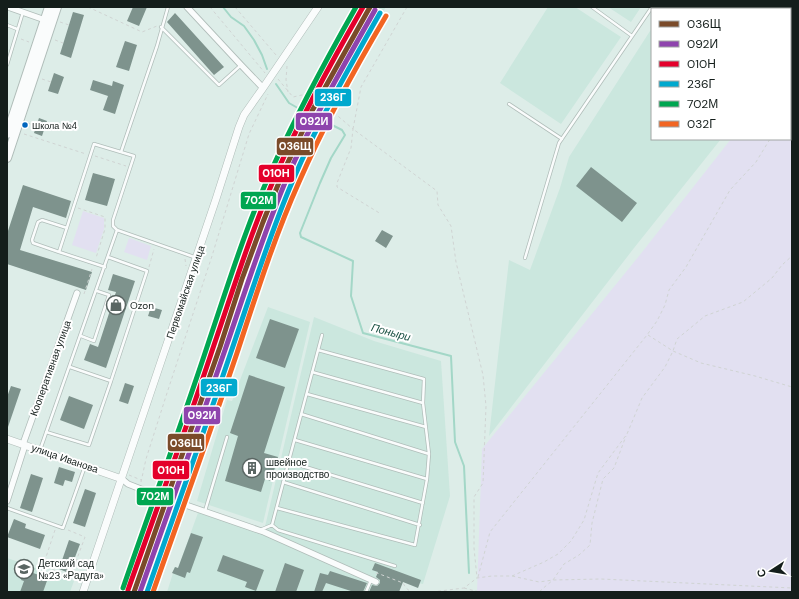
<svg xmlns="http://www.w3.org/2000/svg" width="799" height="599" viewBox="0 0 799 599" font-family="'DM Sans',sans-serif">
	<rect width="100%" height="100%" fill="#ddede8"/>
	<path fill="#cbe7de" d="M351,7H386L319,107L309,125L200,433L145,592H122L178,435L213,325L257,207L275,162L303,110L308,100L309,94Z
		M548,7H575L621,37L561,124L500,83Z
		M608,7H641L631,22Z
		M665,7H792V50L790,53V9H664Z
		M652,28V139H721L634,248L489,436L509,260L530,270L560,188L569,157Z
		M268,307L310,322L263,523L197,501L227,400L232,401Z
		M314,317L374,341L441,361L450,496L423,584L403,580L398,592H167L175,567L178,568L199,510L264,531Z
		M7,558L74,581L70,592H7Z"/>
	<path fill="#e2e0f1" d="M792,62V592H477L482,449L639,256L731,139H790V64Z
		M83,211L104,218V229L96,253L72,245Z
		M129,238L151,246L147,260L124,252Z"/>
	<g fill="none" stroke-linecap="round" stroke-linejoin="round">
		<path stroke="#a3d7c7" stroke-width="2" d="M223,7L231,17L244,26L254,40L262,55L267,69
			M276,84L289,103L303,111
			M314,116L342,130L345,135L331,158L320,183L300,233L301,237L353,261L351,296L363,333L451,356L455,442L464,466L469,573"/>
	</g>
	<path fill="#7e938d" d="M133,7H147L139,26L127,21Z
		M73,12L84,15L71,58L60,54Z
		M175,13L224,67L214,75L167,22Z
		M125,41L137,45L129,71L116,67Z
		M54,73L64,77L58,94L48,91Z
		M93,80L112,86L113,81L124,85L115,114L103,110L108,96L90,90Z
		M39,118L47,121L42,136L34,133Z
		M591,167L637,203L622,222L576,186Z
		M93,173L115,179L107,206L85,200Z
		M23,185L71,201L66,218L33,207L20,250L92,272L86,290L7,264V234Z
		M382,230L393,236L386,248L375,241Z
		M113,274L135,281L106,368L84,360L90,344L98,347L116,292L108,290Z
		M151,307L162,310L159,319L148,316Z
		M270,319L299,329L285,368L256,358Z
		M249,375L285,387L264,453L278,457L271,481L265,479L261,492L225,481L238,436L230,433Z
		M125,383L134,386L128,404L119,401Z
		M11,386L21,389L8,427H7V397Z
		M69,396L93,405L84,429L60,420Z
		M59,467L75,472L72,482L65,480L63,486L54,483Z
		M31,474L43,478L32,512L20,508Z
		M85,489L96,493L85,527L73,523Z
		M14,519L26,524L25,528L45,535L40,549L7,537Z
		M191,533L203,537L190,573L187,572L185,578L172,573L175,567L178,568Z
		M69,540L80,544L69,573L59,569Z
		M223,555L264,570L256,591L245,587L247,582L217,571Z
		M285,563L304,570L296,592H275Z
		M375,563L421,580L418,588L403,582L399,592H369L372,585L377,586L380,583V580L376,577L378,572L372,570Z
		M24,570L48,578L43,592H20L24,581L21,580Z
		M330,571L367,583L363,592H354L326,583L322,592H314L320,573L328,575Z"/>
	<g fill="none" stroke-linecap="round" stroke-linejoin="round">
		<g stroke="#b0bdb9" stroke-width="4">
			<path id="service" d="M592,7L632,36
				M7,25L17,29
				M161,27L219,85L240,66
				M7,65L23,12
				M509,104L562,139
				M121,152L157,46L168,7
				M59,252L33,243L32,240L38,222L42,220L67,228
				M525,258L559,143L652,7
				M105,267L59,252L94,144L134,156L113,220V226L117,230L194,257
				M81,336L94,341L109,295L97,291
				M70,367L111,381L147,271L108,257
				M312,372L423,403
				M307,394L426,427
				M301,414L429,454
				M46,432L89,445L111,381
				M295,440L427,479
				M40,450L117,230
				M289,462L423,503
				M283,482L420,525
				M7,508L63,528L85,466
				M277,508L415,545L427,479L429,454L423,403L424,379L318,350
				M205,511L227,437
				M272,525L278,530L395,566
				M260,530L272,525L322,335
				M149,592L180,519L184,505
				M366,592L371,580"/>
		</g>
		<g stroke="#b0bdb9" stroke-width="7">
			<path id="minor" d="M8,7L45,20
				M187,7L241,65L263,88
				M23,444L77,293
				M122,479L128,484L151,493L264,532L376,582
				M7,501L25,445"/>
		</g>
		<g stroke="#b0bdb9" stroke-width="8">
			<path id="tertiary" d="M7,439L122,479
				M83,592L216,199L239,127L244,115L263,88L318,7"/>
		</g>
		<g stroke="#b0bdb9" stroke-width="10">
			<path id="secondary" d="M7,134L49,7
				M7,158L57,7"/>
		</g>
		<path stroke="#d0d4d3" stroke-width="1" stroke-dasharray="3 3" stroke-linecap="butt" d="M88,7L142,32L157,26
			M210,7L265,73
			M235,7L276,55
			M407,7L361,87L353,129L437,191L438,205L451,226L456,262L483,375L486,406L483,483L474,497V548L477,578
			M60,22L69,25
			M21,39L29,42
			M55,40L63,43
			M287,66L286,80L288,92
			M42,79L51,82
			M278,79L293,97L311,93L353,129L351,148L337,183V187L381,214
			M790,113L792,109
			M28,123L36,126
			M24,134L86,154
			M95,156L126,166
			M78,208L105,217V229L96,258
			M185,259L186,266
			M149,267L154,249
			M84,294L92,269
			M648,335L673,351L701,363L755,376L792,387
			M129,475L141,480
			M141,482L146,459L167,393L212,256L249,134L268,94
			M55,530L43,566L79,579
			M68,530L85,537L71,575
			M376,574L377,573L403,583L406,588L411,592
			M512,576L544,562L558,554L571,541L584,520L598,473L627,434L642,398L665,367L673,351L677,339L705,316L743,302L772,278L782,265L792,256
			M478,577L490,532L647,335L657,321L665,305L669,290L686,267L730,190L756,162L770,139
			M464,588L479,592
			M432,592L464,588L477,578L492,576H512L539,582L553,580L601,579L792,588
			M540,592L541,590L553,580L564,564L579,555L590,545L592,523L603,479L614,468L626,436"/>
		<use href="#service" stroke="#fafcfc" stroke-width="2.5"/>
		<use href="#minor" stroke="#fafcfc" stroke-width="5.5"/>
		<use href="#tertiary" stroke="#fafcfc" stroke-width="7"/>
		<use href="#secondary" stroke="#fafcfc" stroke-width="8"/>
		<g stroke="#fff" stroke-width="8">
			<path id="rail-1" d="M134,592L220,347L242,279L263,222L282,175L312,111L370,7"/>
		</g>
		<g stroke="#fff" stroke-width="8">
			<path id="rail-2" d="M140,592C169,511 197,431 225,350C245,292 263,234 287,178C312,120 344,65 375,10"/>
		</g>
		<g stroke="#fff" stroke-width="8">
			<path id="rail-3" d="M128,590C157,508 187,427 214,345C234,287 252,229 277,172C302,115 332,61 363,7"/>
		</g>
		<g stroke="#fff" stroke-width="8">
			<path id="rail-4" d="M147,592C175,512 204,432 231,352C251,294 269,236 293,180C318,122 349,68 380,13"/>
		</g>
		<g stroke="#fff" stroke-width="8">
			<path id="rail-5" d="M123,588C151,507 181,426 208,344C228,285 246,226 272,169C297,113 326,60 356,7"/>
		</g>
		<g stroke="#fff" stroke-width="8">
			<path id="rail-6" d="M153,592C181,512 210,433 237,353C256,295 274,238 299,182C324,125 354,70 386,16"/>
		</g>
		<use href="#rail-1" stroke="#7a4b2a" stroke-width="5"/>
		<use href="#rail-2" stroke="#8e44ad" stroke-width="5"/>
		<use href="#rail-3" stroke="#e4002b" stroke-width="5"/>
		<use href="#rail-4" stroke="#00a9ce" stroke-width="5"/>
		<use href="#rail-5" stroke="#00a651" stroke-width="5"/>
		<use href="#rail-6" stroke="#f26522" stroke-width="5"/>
	</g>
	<defs>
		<g id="shop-ring" transform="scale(1)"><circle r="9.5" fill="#fff" stroke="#5a6663" stroke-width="1.5"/><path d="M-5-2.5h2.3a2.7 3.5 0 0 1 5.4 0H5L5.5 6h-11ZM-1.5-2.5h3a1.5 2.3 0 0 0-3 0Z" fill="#5a6663"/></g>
		<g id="building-ring" transform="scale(1)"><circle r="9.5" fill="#fff" stroke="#5a6663" stroke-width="1.5"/><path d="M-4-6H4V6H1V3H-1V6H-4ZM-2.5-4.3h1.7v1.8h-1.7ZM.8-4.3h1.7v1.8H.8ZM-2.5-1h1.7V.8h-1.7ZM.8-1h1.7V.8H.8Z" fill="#5a6663"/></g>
		<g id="school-ring" transform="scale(1)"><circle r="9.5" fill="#fff" stroke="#5a6663" stroke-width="1.5"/><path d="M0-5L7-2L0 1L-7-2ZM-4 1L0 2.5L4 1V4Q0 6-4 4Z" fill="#5a6663"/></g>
	</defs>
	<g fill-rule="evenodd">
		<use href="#shop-ring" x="116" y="305"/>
		<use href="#building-ring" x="252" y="468"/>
		<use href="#school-ring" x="24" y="569"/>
	</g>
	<circle fill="#0065bd" stroke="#fff" stroke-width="1.5" cx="25" cy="125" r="3.5"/>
	<g text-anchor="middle" stroke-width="4" stroke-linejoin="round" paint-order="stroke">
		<g font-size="9" fill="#141e1b" stroke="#fff" text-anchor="start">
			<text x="32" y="129">Школа №4</text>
		</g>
		<g font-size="10" fill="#141e1b" stroke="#fff">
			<text transform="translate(185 292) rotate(-71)" y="4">Первомайская улица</text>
			<text transform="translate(50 368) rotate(-70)" y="4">Кооперативная улица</text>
			<text transform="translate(65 458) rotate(19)" y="4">улица Иванова</text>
		</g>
		<g font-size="10" fill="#141e1b" stroke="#fff" text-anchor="start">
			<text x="130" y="309">Ozon</text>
			<text x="266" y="466">швейное<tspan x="266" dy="12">производство</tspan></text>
			<text x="38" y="567">Детский сад<tspan x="38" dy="12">№23 «Радуга»</tspan></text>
		</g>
		<g font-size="11" font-style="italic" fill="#174f41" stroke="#fff">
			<text transform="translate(391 332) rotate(15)" y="4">Поныри</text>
		</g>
	</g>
	<g stroke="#fff" stroke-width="1.5">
		<rect x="314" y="88" width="38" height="19" rx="4" fill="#00a9ce"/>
		<rect x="295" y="112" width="38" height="19" rx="4" fill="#8e44ad"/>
		<rect x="276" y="137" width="38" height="19" rx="4" fill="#7a4b2a"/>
		<rect x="258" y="164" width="37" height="19" rx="4" fill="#e4002b"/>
		<rect x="240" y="191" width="37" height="19" rx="4" fill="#00a651"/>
		<rect x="200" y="378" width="38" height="19" rx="4" fill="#00a9ce"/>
		<rect x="183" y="406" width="38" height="19" rx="4" fill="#8e44ad"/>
		<rect x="167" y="433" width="38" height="19" rx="4" fill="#7a4b2a"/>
		<rect x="152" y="460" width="38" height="20" rx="4" fill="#e4002b"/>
		<rect x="136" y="487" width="38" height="19" rx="4" fill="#00a651"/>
	</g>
	<g font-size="11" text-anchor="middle" font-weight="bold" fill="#fff">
		<text x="333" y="101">236Г</text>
		<text x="314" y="125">092И</text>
		<text x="295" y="150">036Щ</text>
		<text x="276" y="177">010Н</text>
		<text x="259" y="204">702М</text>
		<text x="219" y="392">236Г</text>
		<text x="202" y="419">092И</text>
		<text x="186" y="447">036Щ</text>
		<text x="171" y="474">010Н</text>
		<text x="155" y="500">702М</text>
	</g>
	<rect width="799" height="599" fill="none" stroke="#141e1b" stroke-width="16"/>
	<rect x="651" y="8" width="140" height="132" fill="#ffffff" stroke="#a1a5a4"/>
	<rect x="659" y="21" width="20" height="6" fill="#7a4b2a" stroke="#a1a5a4"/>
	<text x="687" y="28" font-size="12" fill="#141e1b">036Щ</text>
	<rect x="659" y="41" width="20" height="6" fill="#8e44ad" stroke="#a1a5a4"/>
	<text x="687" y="48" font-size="12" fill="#141e1b">092И</text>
	<rect x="659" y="61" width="20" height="6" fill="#e4002b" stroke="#a1a5a4"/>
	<text x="687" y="68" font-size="12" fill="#141e1b">010Н</text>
	<rect x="659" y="81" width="20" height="6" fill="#00a9ce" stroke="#a1a5a4"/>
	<text x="687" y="88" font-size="12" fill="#141e1b">236Г</text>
	<rect x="659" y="101" width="20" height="6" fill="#00a651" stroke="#a1a5a4"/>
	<text x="687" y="108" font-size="12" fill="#141e1b">702М</text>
	<rect x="659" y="121" width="20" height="6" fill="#f26522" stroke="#a1a5a4"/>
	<text x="687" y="128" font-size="12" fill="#141e1b">032Г</text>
	<g transform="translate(771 571) rotate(258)" stroke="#ffffff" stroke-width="3" paint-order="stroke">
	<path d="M0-3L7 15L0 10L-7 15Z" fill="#141e1b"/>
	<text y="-6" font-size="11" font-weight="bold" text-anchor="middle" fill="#141e1b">С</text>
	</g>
</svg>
